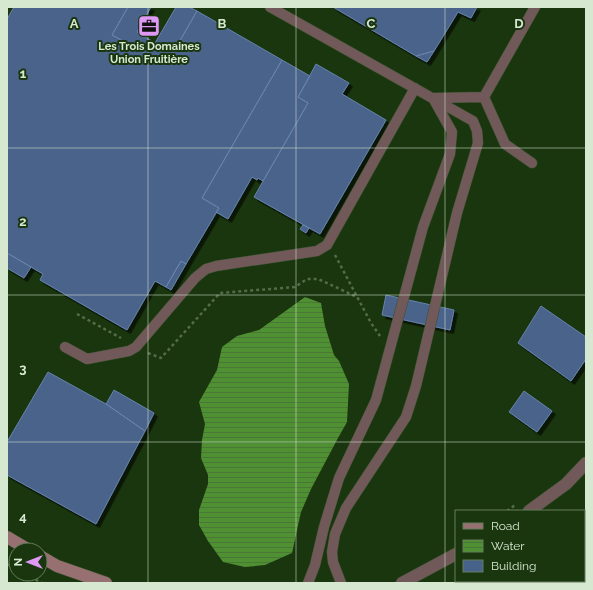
<svg xmlns="http://www.w3.org/2000/svg" width="593" height="590" viewBox="0 0 593 590" font-family="Raleway,sans-serif">
	<defs>
		<pattern id="water-rules" width="6" height="5" patternUnits="userSpaceOnUse"><rect width="6" height="5" fill="#4f9132"/><path d="M0 2.5h6" fill="none" stroke="#4a7736"/></pattern>
		<filter id="shadow"><feDropShadow dx="3.5" dy="3.5" stdDeviation="0" flood-color="#0009"/></filter>
	</defs>
	<rect width="100%" height="100%" fill="#1a360e"/>
	<path fill="url(#water-rules)" d="M305,297L321,303L325,326L334,355L339,361L349,384L347,422L338,438L311,489L301,512L292,553L265,565L245,567L223,562L208,541L199,525V510L208,484V475L201,458L202,440L205,424L199,402L217,370L222,347L237,336L259,330Z"/>
	<path fill="#48638b" stroke="#6683ad" filter="url(#shadow)" d="M14,7H128L112,35L166,65L197,11L282,60L202,198L219,208L186,264L181,261L166,287L155,281L127,330L40,280L43,274L7,253V19Z
		M128,7H151L137,32L155,43L176,7H189L197,11L166,65L112,35Z
		M333,7H477L471,18L458,12L434,51L416,56Z
		M434,51L427,62L416,56Z
		M282,60L310,76L298,97L308,103L263,181L258,178L257,180L252,177L228,219L216,212L219,208L202,198Z
		M316,64L349,83L342,94L386,120L320,234L254,197L308,103L298,97Z
		M303,225L309,228L306,233L300,229Z
		M7,253L31,267L24,278L7,268Z
		M181,261L186,264L171,290L166,287Z
		M386,295L454,310L450,330L382,315Z
		M541,306L586,337V359L571,381L518,343Z
		M48,372L106,404L145,431L96,524L7,475V442Z
		M114,390L154,413L145,431L106,404Z
		M524,391L552,411L537,432L509,412Z
		M586,513V534L584,532V516Z"/>
	<g fill="none" stroke-linecap="round" stroke-linejoin="round">
		<g stroke="#38522d" stroke-width="11">
			<path id="lane" d="M270,7L473,121L477,131L478,143L457,213L416,386L406,417L346,508L335,534L332,552L333,562L341,583
				M484,97L505,144L532,163
				M433,98L484,97L535,7
				M65,347L87,359L129,351L136,347L195,278L206,269L216,266L317,251L327,245L415,88
				M308,583L315,565L324,527L339,478L376,400L423,227L450,154L452,132L433,98"/>
		</g>
		<g stroke="#38522d" stroke-width="13">
			<path id="street" d="M529,511L566,484L586,463
				M402,583L456,554"/>
		</g>
		<g stroke="#38522d" stroke-width="13">
			<path id="secondary" d="M7,537L29,550
				M40,556L57,566L106,583"/>
		</g>
		<path stroke="#536c49" stroke-width="2.5" stroke-dasharray="3 3" stroke-linecap="butt" d="M335,255L371,323L380,336
			M77,314L121,338
			M148,353L161,358L220,293L295,287L307,279H318L357,297
			M507,511L515,505
			M7,564L16,569
			M25,574L42,583"/>
		<use href="#lane" stroke="#715859" stroke-width="10"/>
		<use href="#street" stroke="#715859" stroke-width="12"/>
		<use href="#secondary" stroke="#977071" stroke-width="12"/>
	</g>
	<path fill="none" stroke="#d6e8d0" stroke-width="1" stroke-opacity="0.55" d="M148,7V583M296,7V583M445,7V583M7,148H586M7,295H586M7,442H586"/>
	<defs>
		<g id="office-square" transform="scale(1.15)"><rect x="-9" y="-9" width="18" height="18" rx="4" fill="#dd99f4" stroke="#1a360e"/><path d="M-6-3h4V-5.5h4V-3h4V5H-6ZM-1-4.5V-3h2v-1.5ZM-6 0V1H6V0Z" fill="#111"/></g>
	</defs>
	<g fill-rule="evenodd">
		<use href="#office-square" x="149" y="26"/>
	</g>
	<g text-anchor="middle" stroke-width="4" stroke-linejoin="round" paint-order="stroke">
		<g font-size="11" font-weight="bold" fill="#d6e8d0" stroke="#1a360e">
			<text x="149" y="50">Les Trois Domaines<tspan x="149" dy="13">Union Fruitière</tspan></text>
		</g>
	</g>
	<g font-size="13" text-anchor="middle" font-weight="bold" fill="#d6e8d0" stroke="#1a360e" stroke-width="4" stroke-linejoin="round" paint-order="stroke">
		<text x="74" y="28">A</text>
		<text x="222" y="28">B</text>
		<text x="371" y="28">C</text>
		<text x="519" y="28">D</text>
		<text x="23" y="78">1</text>
		<text x="23" y="226">2</text>
		<text x="23" y="373">3</text>
		<text x="23" y="521">4</text>
	</g>
	<rect width="593" height="590" fill="none" stroke="#d6e8d0" stroke-width="16"/>
	<rect x="455" y="510" width="130" height="72" fill="#1a360e" stroke="#657d5c"/>
	<rect x="463" y="523" width="20" height="6" fill="#977071" stroke="#657d5c"/>
	<text x="491" y="530" font-size="12" fill="#d6e8d0">Road</text>
	<rect x="463" y="540" width="20" height="12" fill="url(#water-rules)" stroke="#657d5c"/>
	<text x="491" y="550" font-size="12" fill="#d6e8d0">Water</text>
	<rect x="463" y="560" width="20" height="12" fill="#48638b" stroke="#657d5c"/>
	<text x="491" y="570" font-size="12" fill="#d6e8d0">Building</text>
	<g transform="translate(28 562) rotate(270)"><circle r="19" fill="#1a360e" stroke="#657d5c"/>
	<path d="M0-3L7 15L0 10L-7 15Z" fill="#dd99f4"/>
	<text y="-6" font-size="11" font-weight="bold" text-anchor="middle" fill="#d6e8d0">N</text>
	</g>
</svg>
